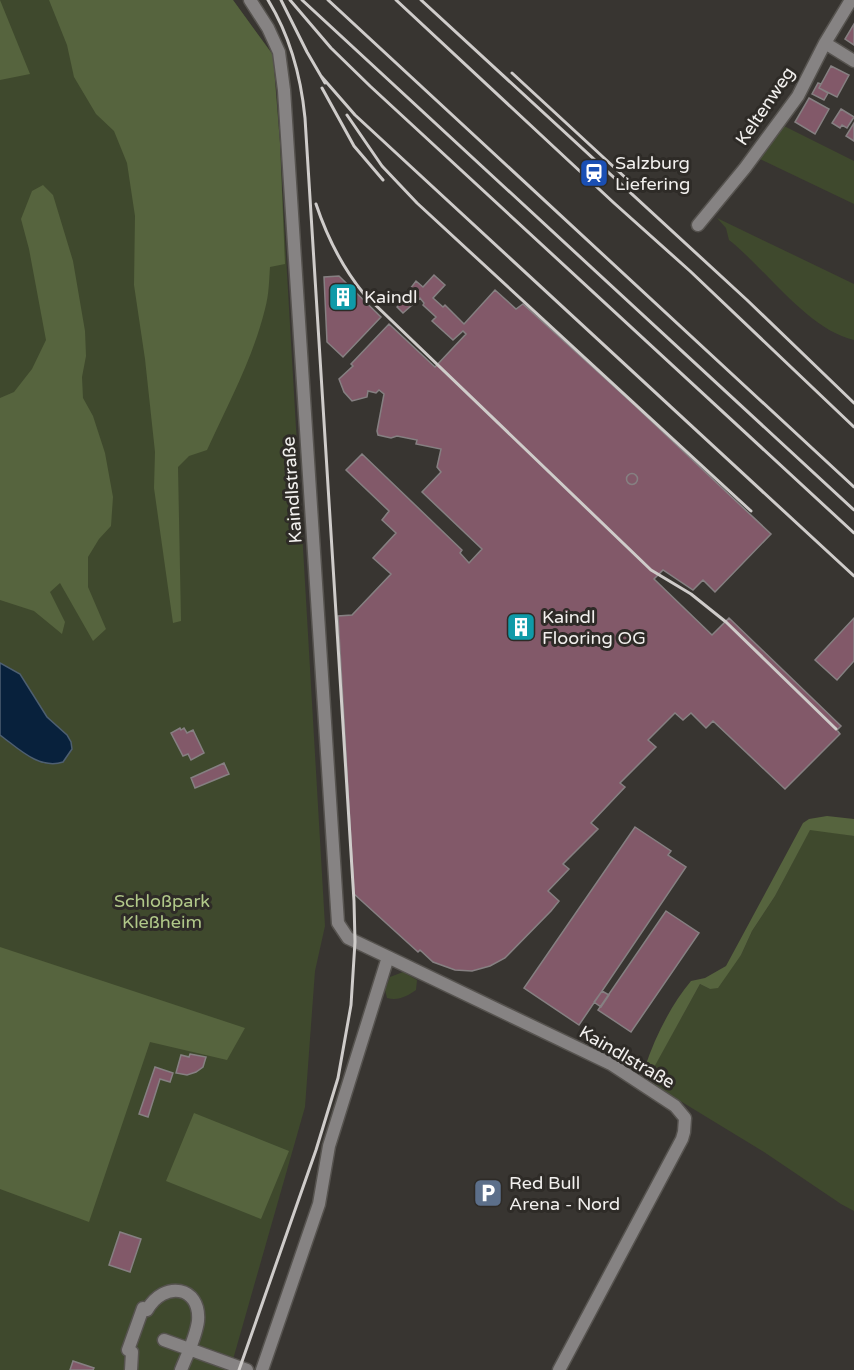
<svg xmlns="http://www.w3.org/2000/svg" width="854" height="1370" viewBox="0 0 854 1370" font-family="'Varela Round',sans-serif">
	<rect width="100%" height="100%" fill="#383531"/>
	<path fill="#3f492d" d="M0,0H233L273,55L280,153L325,926L315,971L305,1107L230,1370H0Z
		M782,125L854,161V204L758,158Z
		M717,218L854,284V340C808,330 766,269 729,240L726,228Z
		M810,829L854,836V1211L841,1204L764,1152L654,1085L647,1075L645,1067L652,1070L700,984L710,989L741,955L752,931L775,896Z
		M403,972L417,980L416,990C407,996 399,1001 387,998L385,990L390,977Z"/>
	<path fill="#56643e" d="M0,0L30,74L0,80Z
		M49,0H233L273,55L280,143L285,264L270,267C269,281 269,295 265,309C253,358 228,404 207,450L189,456L178,467L181,621L173,623L154,488L155,452L145,359L134,285L135,216L127,163L114,131L96,114L74,77L67,45Z
		M43,185L53,195L73,261L85,331L86,356L82,377L83,398L93,416L105,453L113,497L111,526L99,539L88,557V587L106,629L93,641L60,583L50,592L65,622L62,634L34,611L0,600V398L14,392L32,369L46,340L29,249L21,219L32,191Z
		M827,816L854,819V836L810,830L775,896L752,931L741,955L718,988L710,989L700,984L652,1071L645,1067C655,1037 671,1005 691,981L705,978L726,966L803,823L809,819Z
		M0,947L245,1028L227,1060L150,1042L89,1222L0,1189Z
		M194,1113L289,1151L261,1219L166,1181Z"/>
	<path fill="#08213c" stroke="#4e5f71" stroke-width="1.5" d="M0,663L20,674L47,717L67,735L71,742L72,749L63,762C39,770 18,748 0,735Z"/>
	<path fill="#825969" stroke="#868082" stroke-width="1.5" d="M854,24V45L845,39Z
		M831,66L849,75L837,97L819,88Z
		M818,83L821,84L819,88L828,93L824,100L812,94Z
		M809,98L829,109L815,134L795,122Z
		M841,109L854,117L847,128L842,125L840,128L832,123Z
		M854,123V141L846,136Z
		M434,275L445,285L433,298L443,307L445,305L464,324L495,290L516,309L523,304L630,401L771,534L715,592L703,580L693,590L663,570L654,579L712,635L729,618L841,726L837,730L840,734L785,789L713,721L706,728L691,713L683,720L675,713L648,740L656,747L620,783L625,787L591,823L598,829L563,864L569,869L548,891L559,901L551,911L505,958L490,966L472,971L455,970L433,962L420,950L418,952L354,894L338,616L352,615L391,574L373,558L396,533L382,520L389,511L346,470L362,454L462,550L460,553L469,563L482,549L422,492L441,472L437,467L441,449L416,444L417,440L397,436L391,438L378,435L377,431L384,394L379,390L376,393L368,391L367,397L352,401L344,392L339,379L353,366L351,364L389,324L435,367L466,334L463,331L453,340L432,321L436,317L423,305L424,303L420,298L403,313L397,307L410,294V289L416,281L423,287Z
		M339,276L381,317L343,357L327,342L324,277Z
		M626.5 479a5.5 5.5 0 1 1 11 0a5.5 5.5 0 1 1-11 0Z
		M854,618V661L837,680L815,660Z
		M180,728L181,730L184,728L187,733L193,730L204,753L191,760L188,754L183,756L171,733Z
		M224,763L229,774L195,788L191,778Z
		M635,827L671,851L668,855L686,867L579,1025L524,988Z
		M666,911L699,933L631,1032L598,1010Z
		M602,991L609,995L601,1007L594,1002Z
		M190,1054L206,1057L203,1067L196,1072L187,1075L176,1073L181,1055L189,1057Z
		M155,1067L173,1073L170,1082L160,1079L148,1117L139,1114Z
		M120,1232L141,1239L130,1272L109,1265Z
		M73,1361L94,1368L93,1370H70Z"/>
	<g fill="none" stroke-linecap="round" stroke-linejoin="round">
		<g stroke="#56534f" stroke-width="15">
			<path id="minor" d="M250,0L268,28L279,52L284,90L338,923L348,938L388,957L329,1146L319,1204L262,1370
				M825,43L854,61
				M698,225L745,168L798,96L825,43L851,0
				M388,957L611,1064L675,1106L685,1118L684,1132L682,1139L559,1370
				M164,1340L247,1370
				M131,1370L132,1352L128,1350L143,1308L147,1310C164,1280 201,1286 198,1321C196,1337 187,1355 181,1370"/>
		</g>
		<use href="#minor" stroke="#868383" stroke-width="12"/>
		<path stroke="#cfccca" stroke-width="3" d="M281,0L307,52L325,83
			M290,0L331,48L370,86L854,533
			M302,0L854,510
			M328,0L854,487
			M396,0L614,203L690,271L854,427
			M421,0L747,300L854,403
			M512,73L629,181
			M321,76L355,115L854,576
			M322,88L354,146L383,180
			M347,115L382,166L417,203L751,511
			M316,204C327,237 342,267 364,294L651,570L691,594L726,622L836,729
			M239,1370L316,1150L338,1078L351,1005L355,942L354,901L305,118C301,77 290,36 268,0"/>
	</g>
	<defs>
		<g id="station-square" transform="scale(1.5)"><rect x="-9" y="-9" width="18" height="18" rx="4" fill="#1a4fb4" stroke="#2e2b27"/><path d="M-3-6H3Q5-6 5-4V2Q5 4 3 4L4.5 6H3L1.5 4h-3L-3 6H-4.5L-3 4Q-5 4-5 2V-4Q-5-6-3-6ZM-3.5-4v3h7v-3ZM-3.5 1v1.5H-2V1ZM2 1v1.5H3.5V1Z" fill="#fff"/></g>
		<g id="building-square" transform="scale(1.5)"><rect x="-9" y="-9" width="18" height="18" rx="4" fill="#0f9aa8" stroke="#2e2b27"/><path d="M-4-6H4V6H1V3H-1V6H-4ZM-2.5-4.3h1.7v1.8h-1.7ZM.8-4.3h1.7v1.8H.8ZM-2.5-1h1.7V.8h-1.7ZM.8-1h1.7V.8H.8Z" fill="#fff"/></g>
		<g id="parking-square" transform="scale(1.5)"><rect x="-9" y="-9" width="18" height="18" rx="4" fill="#5c6f8a" stroke="#2e2b27"/><path d="M-3.5-5.5H1a3.5 3.5 0 0 1 0 7H-1V5.5H-3.5ZM-1-3.4V-.6H.8a1.4 1.4 0 0 0 0-2.8Z" fill="#fff"/></g>
	</defs>
	<g fill-rule="evenodd">
		<use href="#station-square" x="594" y="173"/>
		<use href="#building-square" x="343" y="297"/>
		<use href="#building-square" x="521" y="627"/>
		<use href="#parking-square" x="488" y="1193"/>
	</g>
	<g text-anchor="middle" stroke-width="6" stroke-linejoin="round" paint-order="stroke">
		<g font-size="18" fill="#f2f0ee" stroke="#2e2b27">
			<text transform="translate(765 106) rotate(-56)" y="6">Keltenweg</text>
			<text transform="translate(292 490) rotate(-94)" y="6">Kaindlstraße</text>
			<text transform="translate(627 1057) rotate(30)" y="6">Kaindlstraße</text>
		</g>
		<g font-size="18" fill="#f2f0ee" stroke="#2e2b27" text-anchor="start">
			<text x="615" y="169">Salzburg<tspan x="615" dy="21">Liefering</tspan></text>
			<text x="364" y="303">Kaindl</text>
			<text x="542" y="623">Kaindl<tspan x="542" dy="21">Flooring OG</tspan></text>
			<text x="509" y="1189">Red Bull<tspan x="509" dy="21">Arena - Nord</tspan></text>
		</g>
		<g font-size="18" fill="#b1c889" stroke="#2e2b27">
			<text x="162" y="907">Schloßpark<tspan x="162" dy="21">Kleßheim</tspan></text>
		</g>
	</g>
</svg>
